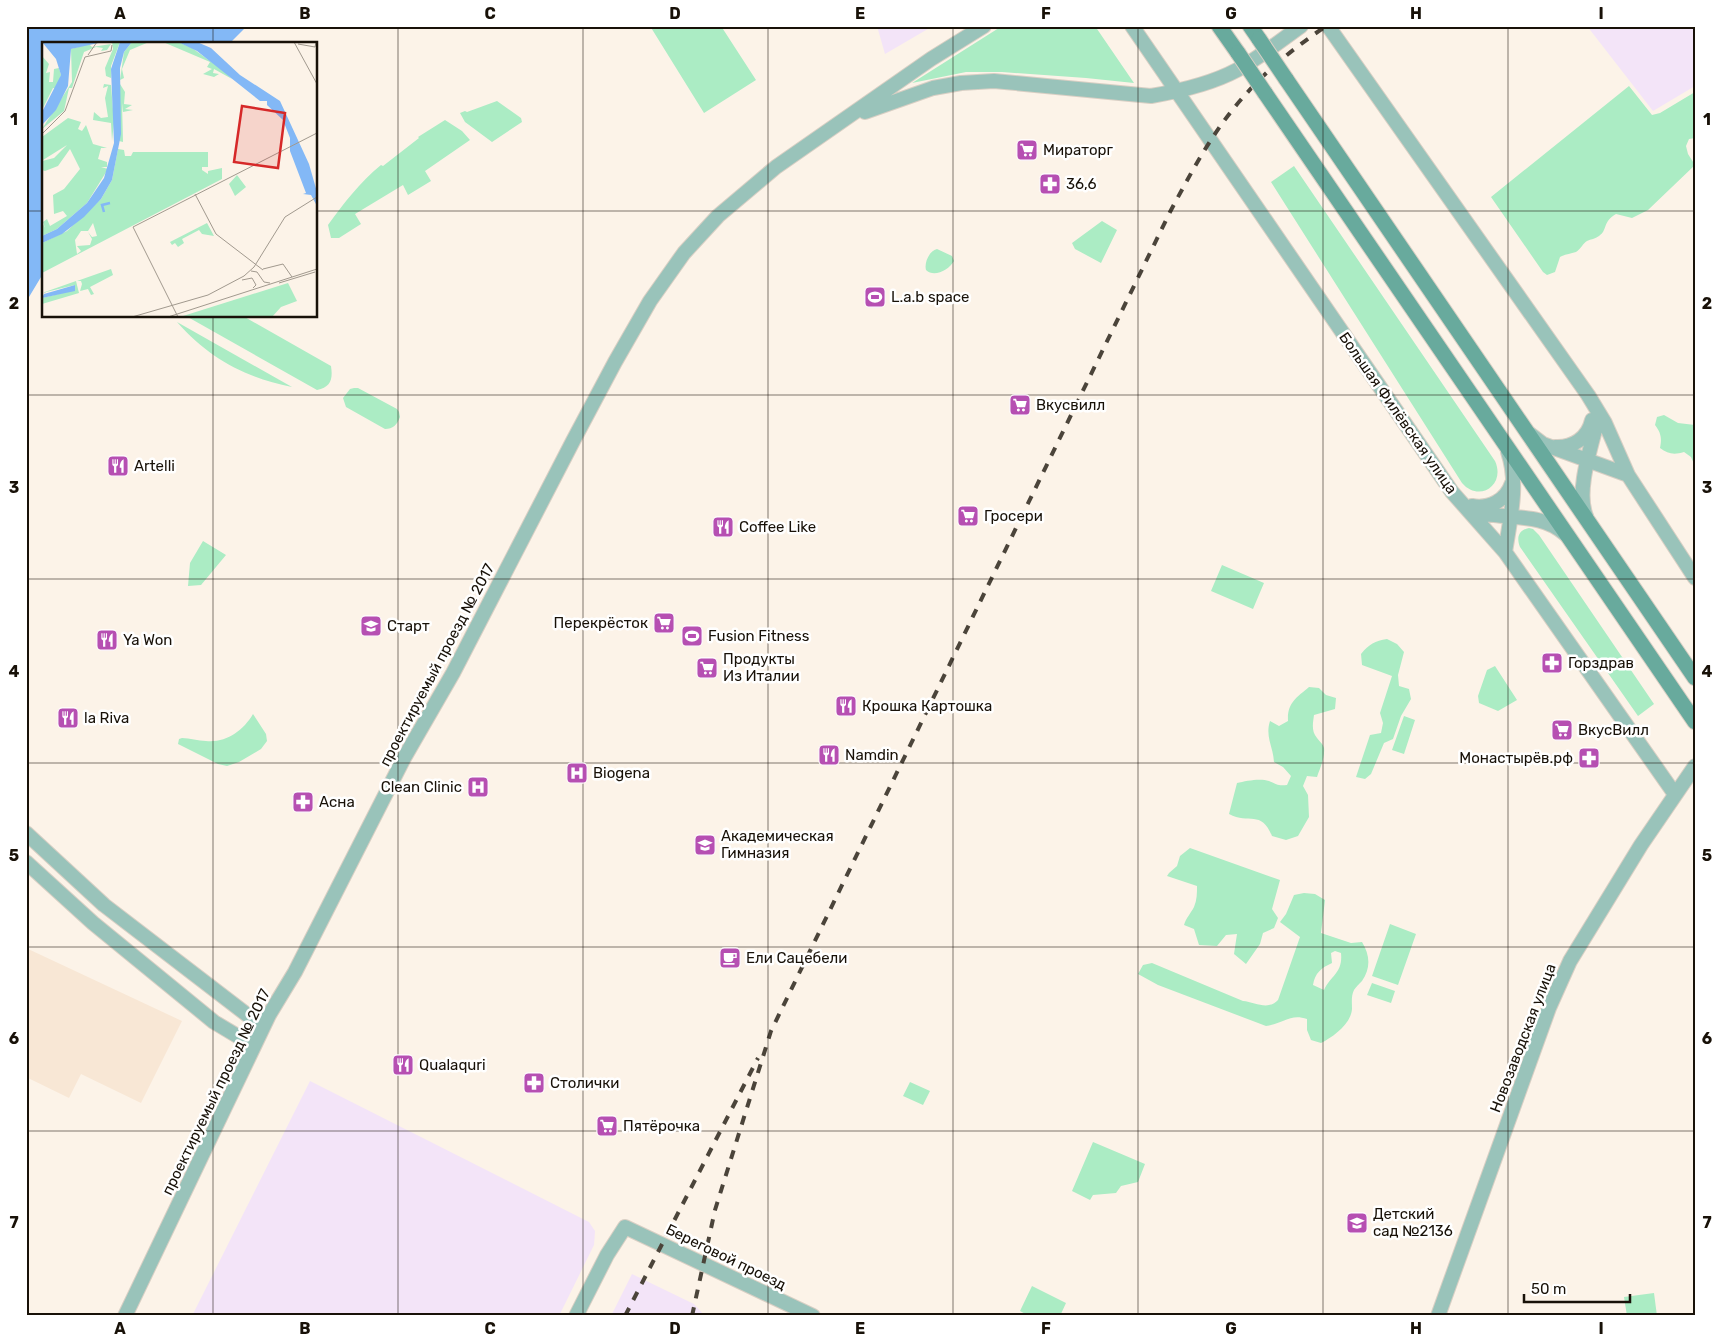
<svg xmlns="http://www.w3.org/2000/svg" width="1721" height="1342" viewBox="0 0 1721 1342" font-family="Rubik,sans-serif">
	<rect width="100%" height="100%" fill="#fcf3e8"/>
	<path fill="#f8e7d5" d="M26,948L182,1021L141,1103L81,1074L69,1098L26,1077Z"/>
	<path fill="#f3e4f8" d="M877,26H933L885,54Z
		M1587,26H1695V86L1653,111Z
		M310,1081L589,1222L595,1231L594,1245L559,1316H192Z
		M632,1274L694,1304L705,1316H611Z"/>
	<path fill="#abecc4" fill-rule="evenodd" d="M650,26H721L756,80L704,113Z
		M1002,26H1095L1134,83L1086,78L1002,72H966L912,83Z
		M1629,86L1652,115L1660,113L1695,92V138L1689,139L1686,146L1688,154L1695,165L1648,210L1632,218L1616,214C1602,222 1608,230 1599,236C1595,239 1591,239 1587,241C1583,243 1581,249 1576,252C1570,254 1565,254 1560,257L1555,272L1547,275L1543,272L1491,197Z
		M497,101L521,118L522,122L492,142L465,122L460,113L465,111L467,112Z
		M445,120L462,131L470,140L425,171L431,181L408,195L403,185L355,214L361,224L339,238H331L328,225C344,203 360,182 381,165L383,166L419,138L418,137Z
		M1294,166L1495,461C1506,485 1479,503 1462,483L1271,182Z
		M1102,221L1117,230L1101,263L1075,249L1072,243Z
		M937,249L952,256L954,261C949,270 934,278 926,270C924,263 929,251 937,249Z
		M186,316H243L331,366C333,379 331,387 317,390Z
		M177,322L292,387C244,377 210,359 177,322Z
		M354,388H358L397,409L399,412L400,417C397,425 393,429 385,429L346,407L343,398L350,389Z
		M1664,415L1678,423L1695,425V466L1691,457L1684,452C1674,455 1668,454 1660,448C1662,438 1661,433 1655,425L1657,417Z
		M1529,528L1533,529L1539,535L1654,704L1638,716L1520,547C1516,537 1519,530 1529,528Z
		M203,541L226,555L201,585L188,586L190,563Z
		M1222,565L1264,583L1253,609L1211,591Z
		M1387,639L1397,644L1404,652L1398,675L1399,686L1409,689L1411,699L1401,716L1393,739L1384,743L1371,774L1365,779L1356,777L1370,735L1381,733L1383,723L1380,713L1392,676L1362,665L1361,654C1369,644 1375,641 1387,639Z
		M1495,666L1517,700L1498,711L1479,703L1478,696L1487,670Z
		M1309,687L1319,688L1326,695L1336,698L1335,709L1314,715C1313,723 1311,731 1317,738C1320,742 1323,744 1324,748C1325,758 1320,768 1317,777L1307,776L1303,786L1308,795L1309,817L1298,836L1286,840L1272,836C1261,809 1249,825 1229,814L1237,783C1246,781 1260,778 1269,781C1277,784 1277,786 1287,785L1291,776L1283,767L1274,762C1273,746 1265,737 1270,721L1279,726L1288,721C1287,703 1296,698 1309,687Z
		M253,714L266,734L267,741L261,749L239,762L227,766L218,764L178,744L179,739L182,738C190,738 198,741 206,741C226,743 243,731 253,714Z
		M1404,716L1415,720L1404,754L1392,750Z
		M1190,848L1280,880L1272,909L1278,918L1274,928L1263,933L1260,944L1246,964L1234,954L1237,934L1226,935L1217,946L1199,945L1194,929L1184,925C1186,918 1191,913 1194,907C1197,900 1197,893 1197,886L1167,876L1169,873L1177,866L1180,856Z
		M1304,893L1315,894L1325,900L1321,933L1351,943L1362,942C1370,955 1371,968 1362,981C1359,984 1356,987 1354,990C1351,996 1352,1003 1352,1009C1351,1024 1333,1037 1321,1043L1311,1040L1307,1030V1019C1290,1013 1283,1024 1266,1026L1158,985L1138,974L1143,965L1152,963L1243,1001C1255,1002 1268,1011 1278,1000L1300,937L1280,922L1286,914L1294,895ZM1335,951L1341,953C1343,973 1331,975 1324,990L1313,985C1315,973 1321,968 1332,963L1331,953Z
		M1390,924L1416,934L1398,985L1372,976Z
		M1372,983L1395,991L1391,1003L1367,995Z
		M910,1082L930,1091L923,1105L903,1096Z
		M1093,1142L1145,1164L1138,1182L1121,1186L1116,1193L1093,1195L1090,1200L1072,1191Z
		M1032,1286L1066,1303L1060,1316H1029L1020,1311Z
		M1654,1293L1657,1316H1627L1624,1297Z"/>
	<path fill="#83b8f6" d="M26,26H247L229,44H44V272L26,302Z"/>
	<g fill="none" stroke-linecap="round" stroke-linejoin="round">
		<g stroke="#d8cfc4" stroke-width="16">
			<path id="tertiary" d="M1132,26L1452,492L1505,552L1674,793
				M1328,26L1588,395L1605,423L1628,475L1695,578
				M865,112L933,88L961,83L994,81L1151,96C1180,91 1211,84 1237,70C1259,58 1280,41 1301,26
				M1530,434L1543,444L1628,475
				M1555,447C1573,448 1588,438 1592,420
				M1472,506C1489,509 1506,501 1512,483
				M1467,509C1476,514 1485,515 1494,515C1519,518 1546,516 1565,534
				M1586,516C1575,490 1593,442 1599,414
				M1505,552C1510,520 1519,483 1508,452
				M26,833L104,905L263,1027
				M26,862L93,923L214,1022L254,1046
				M125,1316L269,1015L295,972L404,758L453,673L573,441L615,362L650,301L684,253L718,216L776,167L931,59L984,26
				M576,1316L607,1255L625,1227L813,1316
				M1438,1316L1549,1008L1570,961L1641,845L1695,766"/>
		</g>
		<g stroke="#d8cfc4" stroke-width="17">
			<path id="secondary" d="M1219,26L1238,53
				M1250,26L1259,39
				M1286,79L1695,678
				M1265,93L1695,722"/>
		</g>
		<use href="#tertiary" stroke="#99c3ba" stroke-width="14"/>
		<use href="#secondary" stroke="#68aa9d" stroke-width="15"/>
		<path stroke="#4b443a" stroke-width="4" stroke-dasharray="9 9" stroke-linecap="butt" d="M625,1316L758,1058
			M692,1316L715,1210L771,1031L1170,212C1192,171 1215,127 1247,93C1270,67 1297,46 1326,26"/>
		<g stroke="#d8cfc4" stroke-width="17" stroke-linecap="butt">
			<path id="secondary-bridge" d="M1259,39L1286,79
				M1238,53L1265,93"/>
		</g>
		<use href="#secondary-bridge" stroke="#68aa9d" stroke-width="15"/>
	</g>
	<path fill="none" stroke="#181108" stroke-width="1" stroke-opacity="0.55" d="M213,26V44M398,26V1316M583,26V1316M768,26V1316M953,26V1316M1138,26V1316M1323,26V1316M1508,26V1316M26,211H44M316,211H1695M213,316V1316M26,395H1695M26,579H1695M26,763H1695M26,947H1695M26,1131H1695"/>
	<defs>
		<g id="supermarket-square" transform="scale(1.125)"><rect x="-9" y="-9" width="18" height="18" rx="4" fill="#b64fb2" stroke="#fff"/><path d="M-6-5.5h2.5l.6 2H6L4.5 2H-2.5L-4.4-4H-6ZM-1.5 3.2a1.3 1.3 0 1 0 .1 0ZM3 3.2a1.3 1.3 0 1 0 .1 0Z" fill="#fff"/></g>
		<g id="pharmacy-square" transform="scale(1.125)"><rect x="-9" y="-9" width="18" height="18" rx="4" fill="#b64fb2" stroke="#fff"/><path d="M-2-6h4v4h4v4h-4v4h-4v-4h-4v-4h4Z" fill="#fff"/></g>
		<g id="stadium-square" transform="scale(1.125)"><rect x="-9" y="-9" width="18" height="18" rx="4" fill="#b64fb2" stroke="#fff"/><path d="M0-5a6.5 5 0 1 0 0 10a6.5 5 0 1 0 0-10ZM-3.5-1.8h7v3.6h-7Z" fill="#fff"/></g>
		<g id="restaurant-square" transform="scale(1.125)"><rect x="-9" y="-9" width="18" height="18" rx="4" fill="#b64fb2" stroke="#fff"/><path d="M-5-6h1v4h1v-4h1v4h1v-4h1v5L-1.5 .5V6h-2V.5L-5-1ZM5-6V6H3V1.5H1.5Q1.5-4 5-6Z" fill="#fff"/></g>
		<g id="school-square" transform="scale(1.125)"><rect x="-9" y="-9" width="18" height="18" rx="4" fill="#b64fb2" stroke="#fff"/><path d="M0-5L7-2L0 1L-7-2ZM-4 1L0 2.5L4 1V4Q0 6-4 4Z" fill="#fff"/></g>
		<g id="hospital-square" transform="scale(1.125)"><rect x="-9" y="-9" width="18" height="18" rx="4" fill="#b64fb2" stroke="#fff"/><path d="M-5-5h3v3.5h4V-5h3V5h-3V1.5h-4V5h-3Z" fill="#fff"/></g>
		<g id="cafe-square" transform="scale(1.125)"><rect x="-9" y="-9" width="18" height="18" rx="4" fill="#b64fb2" stroke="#fff"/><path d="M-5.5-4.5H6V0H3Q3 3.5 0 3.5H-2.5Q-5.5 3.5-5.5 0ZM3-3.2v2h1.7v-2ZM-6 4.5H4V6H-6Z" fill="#fff"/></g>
	</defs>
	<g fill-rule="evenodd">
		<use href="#supermarket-square" x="1027" y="150"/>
		<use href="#pharmacy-square" x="1050" y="184"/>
		<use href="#stadium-square" x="875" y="297"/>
		<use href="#supermarket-square" x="1020" y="405"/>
		<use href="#restaurant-square" x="118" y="466"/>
		<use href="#supermarket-square" x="968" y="516"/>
		<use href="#restaurant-square" x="723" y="527"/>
		<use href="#supermarket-square" x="664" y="623"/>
		<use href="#school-square" x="371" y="626"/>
		<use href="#stadium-square" x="692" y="636"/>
		<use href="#restaurant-square" x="107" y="640"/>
		<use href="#pharmacy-square" x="1552" y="663"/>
		<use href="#supermarket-square" x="707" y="668"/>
		<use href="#restaurant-square" x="846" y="706"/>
		<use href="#restaurant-square" x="68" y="718"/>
		<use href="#supermarket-square" x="1562" y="730"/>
		<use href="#restaurant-square" x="829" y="755"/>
		<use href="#pharmacy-square" x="1589" y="758"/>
		<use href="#hospital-square" x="577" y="773"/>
		<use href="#hospital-square" x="478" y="787"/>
		<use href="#pharmacy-square" x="303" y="802"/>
		<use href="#school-square" x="705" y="845"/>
		<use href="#cafe-square" x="730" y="958"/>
		<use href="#restaurant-square" x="403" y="1065"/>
		<use href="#pharmacy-square" x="534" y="1083"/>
		<use href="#supermarket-square" x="607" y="1126"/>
		<use href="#school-square" x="1357" y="1223"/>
	</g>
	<g text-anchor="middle" stroke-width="5" stroke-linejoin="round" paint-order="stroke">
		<g font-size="15" fill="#181108" stroke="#fff" text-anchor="start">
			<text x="1043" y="155">Мираторг</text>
			<text x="1066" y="189">36,6</text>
			<text x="891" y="302">L.a.b space</text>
			<text x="1036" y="410">Вкусвилл</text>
			<text x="134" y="471">Artelli</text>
			<text x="984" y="521">Гросери</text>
			<text x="739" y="532">Coffee Like</text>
			<text x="648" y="628" text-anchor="end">Перекрёсток</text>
			<text x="387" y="631">Старт</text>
			<text x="708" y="641">Fusion Fitness</text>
			<text x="123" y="645">Ya Won</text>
			<text x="723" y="664">Продукты<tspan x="723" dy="17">Из Италии</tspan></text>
			<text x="1568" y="668">Горздрав</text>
			<text x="862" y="711">Крошка Картошка</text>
			<text x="84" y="723">la Riva</text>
			<text x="1578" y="735">ВкусВилл</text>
			<text x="845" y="760">Namdin</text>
			<text x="1573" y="763" text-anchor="end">Монастырёв.рф</text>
			<text x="593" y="778">Biogena</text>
			<text x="462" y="792" text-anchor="end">Clean Clinic</text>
			<text x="319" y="807">Асна</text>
			<text x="721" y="841">Академическая<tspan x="721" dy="17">Гимназия</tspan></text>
			<text x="746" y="963">Ели Сацебели</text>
			<text x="419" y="1070">Qualaquri</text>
			<text x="550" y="1088">Столички</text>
			<text x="623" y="1131">Пятёрочка</text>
			<text x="1373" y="1219">Детский<tspan x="1373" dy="17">сад №2136</tspan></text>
		</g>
		<g font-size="15" fill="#181108" stroke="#fff">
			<text transform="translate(1398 413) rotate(55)" y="5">Большая Филёвская улица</text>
			<text transform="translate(437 665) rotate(-62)" y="5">проектируемый проезд № 2017</text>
			<text transform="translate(1523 1038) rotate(-69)" y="5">Новозаводская улица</text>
			<text transform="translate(216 1092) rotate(-64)" y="5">проектируемый проезд № 2017</text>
			<text transform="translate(726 1257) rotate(26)" y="5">Береговой проезд</text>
		</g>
	</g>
	<g transform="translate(42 42)">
		<rect width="275" height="275" fill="#fcf3e8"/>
		<path d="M70,0H78L69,24V36L64,34L63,26L71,7ZM90,0H107L88,8L80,27L82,36L78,38L82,10ZM121,0H136L150,6L182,29L190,37L172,27L171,31L177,32L172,35L161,32L170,27L165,25L168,20ZM47,2L50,5L69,2L65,8L59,9L61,6L54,5L42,10L30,46H27L22,69L0,87L30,40L29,7ZM0,14L7,22L4,31L8,30L7,40H11L12,27L17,26L19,33L15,47L11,46L0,68ZM62,42L69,43L72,80L70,99L69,81L51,78L52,70L59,76L66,75L63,56L66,44L61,46ZM78,42L83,50L82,62L90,63L83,67L91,68L81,70L80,61L81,100L77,99ZM26,76L39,80L36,87L40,89L44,83L51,102L65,106H59L56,117L65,120V125H59L66,127L45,161L15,187L0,194V180L3,186L1,180L5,177L8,184L25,174L21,169L12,172L11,153L22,147L38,127L28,107L16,124L3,129L0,128V119L12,116L25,103L1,118L0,95ZM76,107L82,108L83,114H89L91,110H166V125H160V128L166,132V129L180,126V137L0,231V201L25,189L59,157L70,138ZM51,181L55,194L50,195L46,190L50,197L48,203L35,204L39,209L35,212L33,198L39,189H46ZM195,133L204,145L193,154L187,142ZM165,181L172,194L160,192L157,188L140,197L142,201L136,205L133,201L130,203L128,200ZM69,227L71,233L48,245L52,252L49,253L46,247L38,249L40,242L39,239H35ZM34,239L37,251L0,262V256L33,248V243L0,251ZM246,241L255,259L239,265L230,275L141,274Z" fill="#abecc4" fill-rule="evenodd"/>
		<path d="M0,0H61L29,7L26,44L14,68L0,83V70L19,33L14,17ZM78,0H90L82,10L78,26L79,92L70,138L59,157L42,175L20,192L0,201V194L15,187L45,161L62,136L72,101L69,27ZM136,0H155L169,6L198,33L238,59L267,122L275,150V164L269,153L261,152L264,151L248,109V96L241,78L225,63V59H218L155,9ZM33,243V249L0,256L2,252Z" fill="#83b8f6"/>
		<path fill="none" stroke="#83b8f6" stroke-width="2.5" d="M62,170L60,163L68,161"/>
		<path fill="none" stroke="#a1998e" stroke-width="1" d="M252,0L275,42M256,2L273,5L274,0M46,13L55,0M0,92L23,69L43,15L69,9L70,3M153,152L174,192L221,228M221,227L241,222L250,235M209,229L215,230L222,240L228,241M200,238L210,236L214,243L211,246M237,241L273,230M90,275L166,253L202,234L212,225L243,175L275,155M126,275L275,227M136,275L91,185L275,91"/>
		<path fill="#d62828" fill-opacity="0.15" stroke="#d62828" stroke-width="2.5" d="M200,64L243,71L236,126L192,120Z"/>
		<rect width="275" height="275" fill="none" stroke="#181108" stroke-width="2.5"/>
	</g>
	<rect width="1721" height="1342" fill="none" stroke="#ffffff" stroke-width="55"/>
	<path d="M1524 1294v8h106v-8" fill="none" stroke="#181108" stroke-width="2.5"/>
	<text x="1531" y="1294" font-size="15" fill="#181108" stroke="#ffffff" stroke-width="4" paint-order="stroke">50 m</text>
	<rect x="28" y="28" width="1666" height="1286" fill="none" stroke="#181108" stroke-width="2"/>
	<g font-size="16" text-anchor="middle" font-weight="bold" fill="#181108">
		<text x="120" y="19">A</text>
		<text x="305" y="19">B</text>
		<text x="490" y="19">C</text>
		<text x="675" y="19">D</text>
		<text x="860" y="19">E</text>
		<text x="1046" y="19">F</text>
		<text x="1231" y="19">G</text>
		<text x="1416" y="19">H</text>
		<text x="1601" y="19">I</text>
		<text x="14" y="125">1</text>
		<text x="1707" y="125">1</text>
		<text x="14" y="309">2</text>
		<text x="1707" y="309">2</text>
		<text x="14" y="493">3</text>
		<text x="1707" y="493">3</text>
		<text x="14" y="677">4</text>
		<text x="1707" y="677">4</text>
		<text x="14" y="861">5</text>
		<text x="1707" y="861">5</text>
		<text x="14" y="1044">6</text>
		<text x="1707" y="1044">6</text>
		<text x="14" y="1228">7</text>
		<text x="1707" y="1228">7</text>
		<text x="120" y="1334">A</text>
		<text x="305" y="1334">B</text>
		<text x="490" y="1334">C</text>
		<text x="675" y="1334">D</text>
		<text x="860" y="1334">E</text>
		<text x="1046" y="1334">F</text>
		<text x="1231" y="1334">G</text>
		<text x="1416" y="1334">H</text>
		<text x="1601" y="1334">I</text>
	</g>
</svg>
